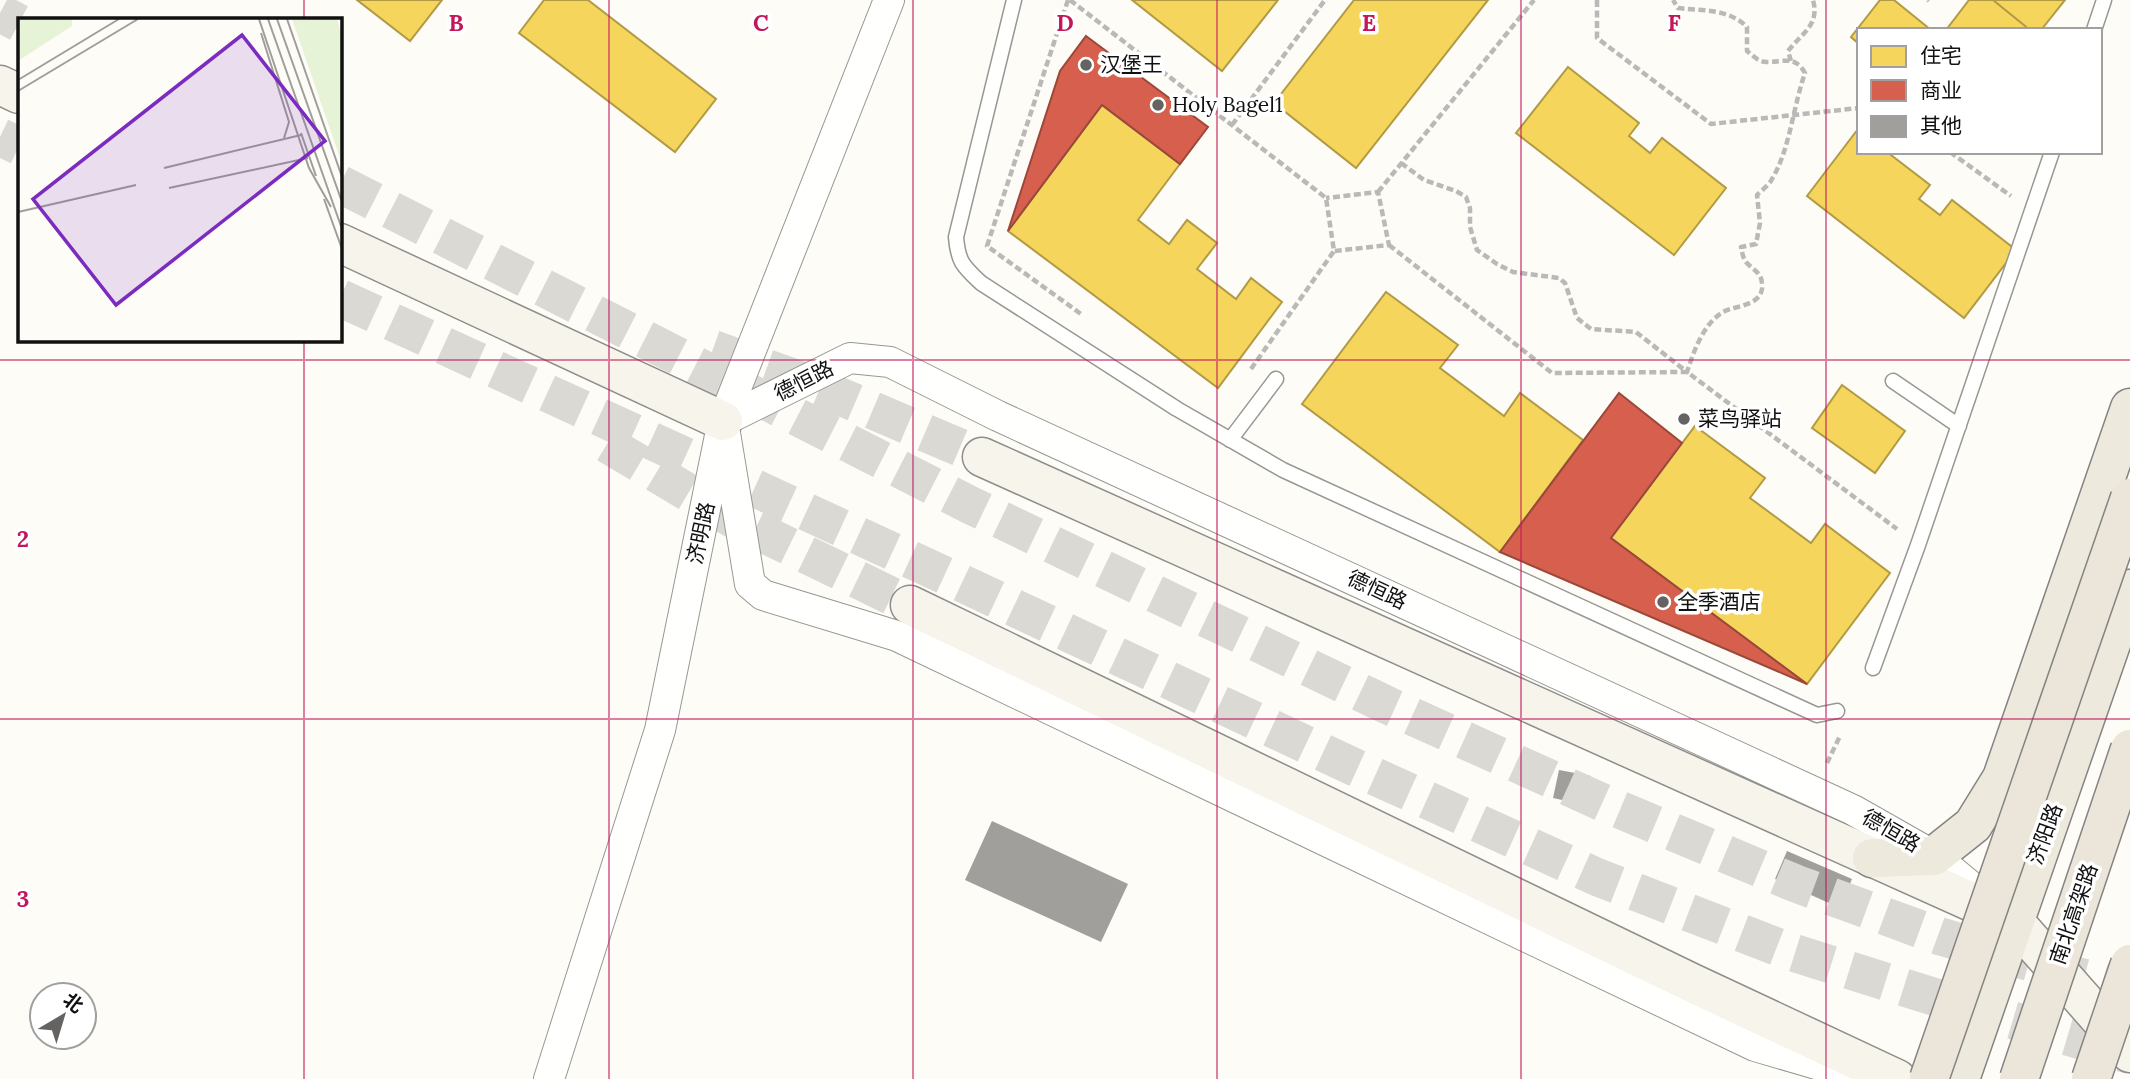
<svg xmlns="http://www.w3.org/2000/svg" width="2130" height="1079" viewBox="0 0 2130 1079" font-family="Lora,'Noto Sans SC',serif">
	<rect width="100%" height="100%" fill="#fdfcf7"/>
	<path fill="#f6d55c" stroke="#b19a46" stroke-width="2" d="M357,0H442L410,41Z
		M544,0H588L716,99L675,152L519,33Z
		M1132,0H1278L1222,71Z
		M1354,0H1488L1356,168L1274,103Z
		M1880,0H1894L1931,30H1859V44L1851,37Z
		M1969,0H1993L2030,30H1946Z
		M1993,0H2065L2041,30H2030Z
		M1568,67L1639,123L1629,136L1650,153L1662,138L1726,188L1674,255L1516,133Z
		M1102,105L1180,164L1138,220L1169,244L1187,220L1217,243L1197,269L1236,299L1251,278L1282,302L1218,388L1008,231Z
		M1858,129L1859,152H1887L1930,185L1919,199L1940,215L1952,200L2016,250L1964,318L1807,196Z
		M1386,292L1458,345L1440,368L1504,416L1520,393L1583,440L1500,552L1302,404Z
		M1842,385L1905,431L1875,473L1812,428Z
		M1695,426L1765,478L1750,498L1811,543L1825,524L1890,573L1807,684L1611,538Z"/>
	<path fill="#d6604d" stroke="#9b483b" stroke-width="2" d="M1086,36L1208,127L1180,164L1102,105L1008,231L1060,71Z
		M1619,393L1682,443L1611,538L1807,684L1500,552Z"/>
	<path fill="#a19f9c" d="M1559,770L1591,776L1585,805L1553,798Z
		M992,821L1128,884L1101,942L965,880Z
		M1787,851L1852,879L1840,908L1775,879Z"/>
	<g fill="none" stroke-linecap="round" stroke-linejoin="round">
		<path stroke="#dad9d4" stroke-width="38" stroke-dasharray="38 19" stroke-linecap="butt" d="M0,13L19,23
			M0,137L19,146
			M340,184L970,505L1389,706L1606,804L1797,884L1939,936L2130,991
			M340,298L955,580L1354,767L1597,877L1788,951L1944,1000L2130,1055
			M713,349L811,384L982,457
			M607,444L731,518L910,605"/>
		<g stroke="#979795" stroke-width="17">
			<path id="service" d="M1014,0L956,237C958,262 963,266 981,283L1177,409L1283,470L1817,715L1837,711
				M2094,30L2104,0
				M1893,381L1959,426
				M1230,440L1276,379
				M1873,668L1918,545L2052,152"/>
		</g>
		<g stroke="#979795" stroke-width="32">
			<path id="minor" d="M1861,1077L1755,1046L897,636L763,595L750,584L723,421L850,358L890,362L998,416L1853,810L1934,856L1986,899
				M549,1079L660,730L723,421L889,0"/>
		</g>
		<g stroke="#8e8d8b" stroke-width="41">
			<path id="secondary" d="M0,85L19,94
				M340,243L723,421
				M982,457L2014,921L2130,1053
				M910,605L1692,983L1897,1079"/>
		</g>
		<g stroke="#858482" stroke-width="41">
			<path id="primary" d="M1872,858L1934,856L1973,825L2002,778L2130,408
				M1960,1079L2130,589"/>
		</g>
		<path stroke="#b9b9b8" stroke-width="4.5" stroke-dasharray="7 3.5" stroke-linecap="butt" d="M1068,0L987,246L1081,314
			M1070,0L1326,198L1334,251L1389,245L1378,192L1326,198
			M1597,0V38L1711,124L1859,108
			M1928,0L1929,1
			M1791,61L1788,51C1802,33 1820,25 1813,0
			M1232,125L1325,0
			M1950,152L2011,196
			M1401,163L1424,180L1456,191L1466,197L1470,208V227L1477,250L1497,264L1513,272L1559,278L1565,283L1577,318L1591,329L1636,332L1687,372C1694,351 1703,324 1723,312C1736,305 1765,306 1762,283C1761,272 1753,270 1746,262C1743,258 1742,252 1741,247L1756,244L1760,223L1757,195C1762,190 1769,185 1772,179C1790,149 1793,107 1805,73C1795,55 1784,62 1768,62C1760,63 1753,56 1747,51V27C1728,8 1702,11 1678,8L1673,0
			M1378,192L1534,0
			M1389,245L1552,373L1687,372L1897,529
			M1251,369L1334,251
			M1827,763L1840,736"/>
		<use href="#service" stroke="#fffffe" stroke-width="14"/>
		<use href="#minor" stroke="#fffffe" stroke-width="30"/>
		<use href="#secondary" stroke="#f6f4eb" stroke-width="38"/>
		<use href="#primary" stroke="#ede9dc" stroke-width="38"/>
		<g stroke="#858482" stroke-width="41" stroke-linecap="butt">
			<path id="trunk-bridge" d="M1929,1079L2130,498
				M2019,1079L2130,749
				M2091,1079L2130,964"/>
		</g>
		<use href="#trunk-bridge" stroke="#ece5da" stroke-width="38"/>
	</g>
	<path fill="none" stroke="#c2185b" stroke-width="2" stroke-opacity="0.55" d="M304,0V19M609,0V1079M913,0V1079M1217,0V1079M1521,0V1079M1826,0V1079M304,340V1079M0,360H2130M0,719H2130"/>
	<g fill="#646362" stroke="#fff" stroke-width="2.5">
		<circle cx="1086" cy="65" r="7"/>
		<circle cx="1158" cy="105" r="7"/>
		<circle cx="1684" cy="419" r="7"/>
		<circle cx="1663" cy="602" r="7"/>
	</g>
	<g text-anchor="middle" stroke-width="7" stroke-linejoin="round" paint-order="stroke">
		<g font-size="21" fill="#111" stroke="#fff" text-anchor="start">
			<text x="1100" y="72">汉堡王</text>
			<text x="1172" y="112">Holy Bagel1</text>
			<text x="1698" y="426">菜鸟驿站</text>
			<text x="1677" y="609">全季酒店</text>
		</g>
		<g font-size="21" fill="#111" stroke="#fff">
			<text transform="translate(804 381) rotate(-27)" y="7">德恒路</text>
			<text transform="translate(701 533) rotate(-78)" y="7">济明路</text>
			<text transform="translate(1377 590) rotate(25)" y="7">德恒路</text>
			<text transform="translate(1891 831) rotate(30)" y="7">德恒路</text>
			<text transform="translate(2045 834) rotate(-70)" y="7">济阳路</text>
			<text transform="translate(2074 914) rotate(-71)" y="7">南北高架路</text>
		</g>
	</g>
	<g transform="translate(18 18)">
		<rect width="324" height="324" fill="#fdfcf7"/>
		<path d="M0,1H54V8L0,43ZM274,1H319L324,18V146Z" fill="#e7f3d7"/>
		<path fill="none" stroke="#9f9e9b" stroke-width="2" d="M241,1L291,150L313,189M250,1L324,211M259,1L324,184M269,1L324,159M243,15L271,104L266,120M0,62L101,1M0,73L120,1M283,115L298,158M146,150L283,117M151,170L290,140M306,181L324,231M0,194L118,167"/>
		<path fill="#7b2cbf" fill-opacity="0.15" stroke="#7b2cbf" stroke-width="3.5" d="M224,17L307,123L98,287L15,181Z"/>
		<rect width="324" height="324" fill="none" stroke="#111" stroke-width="3.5"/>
	</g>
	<g font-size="23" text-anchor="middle" font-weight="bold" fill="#c2185b" stroke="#fff" stroke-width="7" stroke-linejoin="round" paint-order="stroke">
		<text x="456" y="31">B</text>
		<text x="761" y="31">C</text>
		<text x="1065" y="31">D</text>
		<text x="1369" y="31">E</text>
		<text x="1674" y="31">F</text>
		<text x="23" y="547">2</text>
		<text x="23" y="907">3</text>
	</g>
	<rect x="1857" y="28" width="245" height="126" fill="#ffffff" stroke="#a0a0a0" stroke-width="2"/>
	<rect x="1871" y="46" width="35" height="21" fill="#f6d55c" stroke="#a0a0a0" stroke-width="2"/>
	<text x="1920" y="63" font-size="21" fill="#111111">住宅</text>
	<rect x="1871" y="80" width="35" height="21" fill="#d6604d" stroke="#a0a0a0" stroke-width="2"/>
	<text x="1920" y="98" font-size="21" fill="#111111">商业</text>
	<rect x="1871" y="116" width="35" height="21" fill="#a19f9c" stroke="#a0a0a0" stroke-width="2"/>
	<text x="1920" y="133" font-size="21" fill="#111111">其他</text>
	<g transform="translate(63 1016) rotate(38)"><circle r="33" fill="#ffffff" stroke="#a0a0a0" stroke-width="2"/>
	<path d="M0-5L12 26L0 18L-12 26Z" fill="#646362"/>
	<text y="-10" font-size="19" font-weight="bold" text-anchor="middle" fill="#111111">北</text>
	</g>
</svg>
